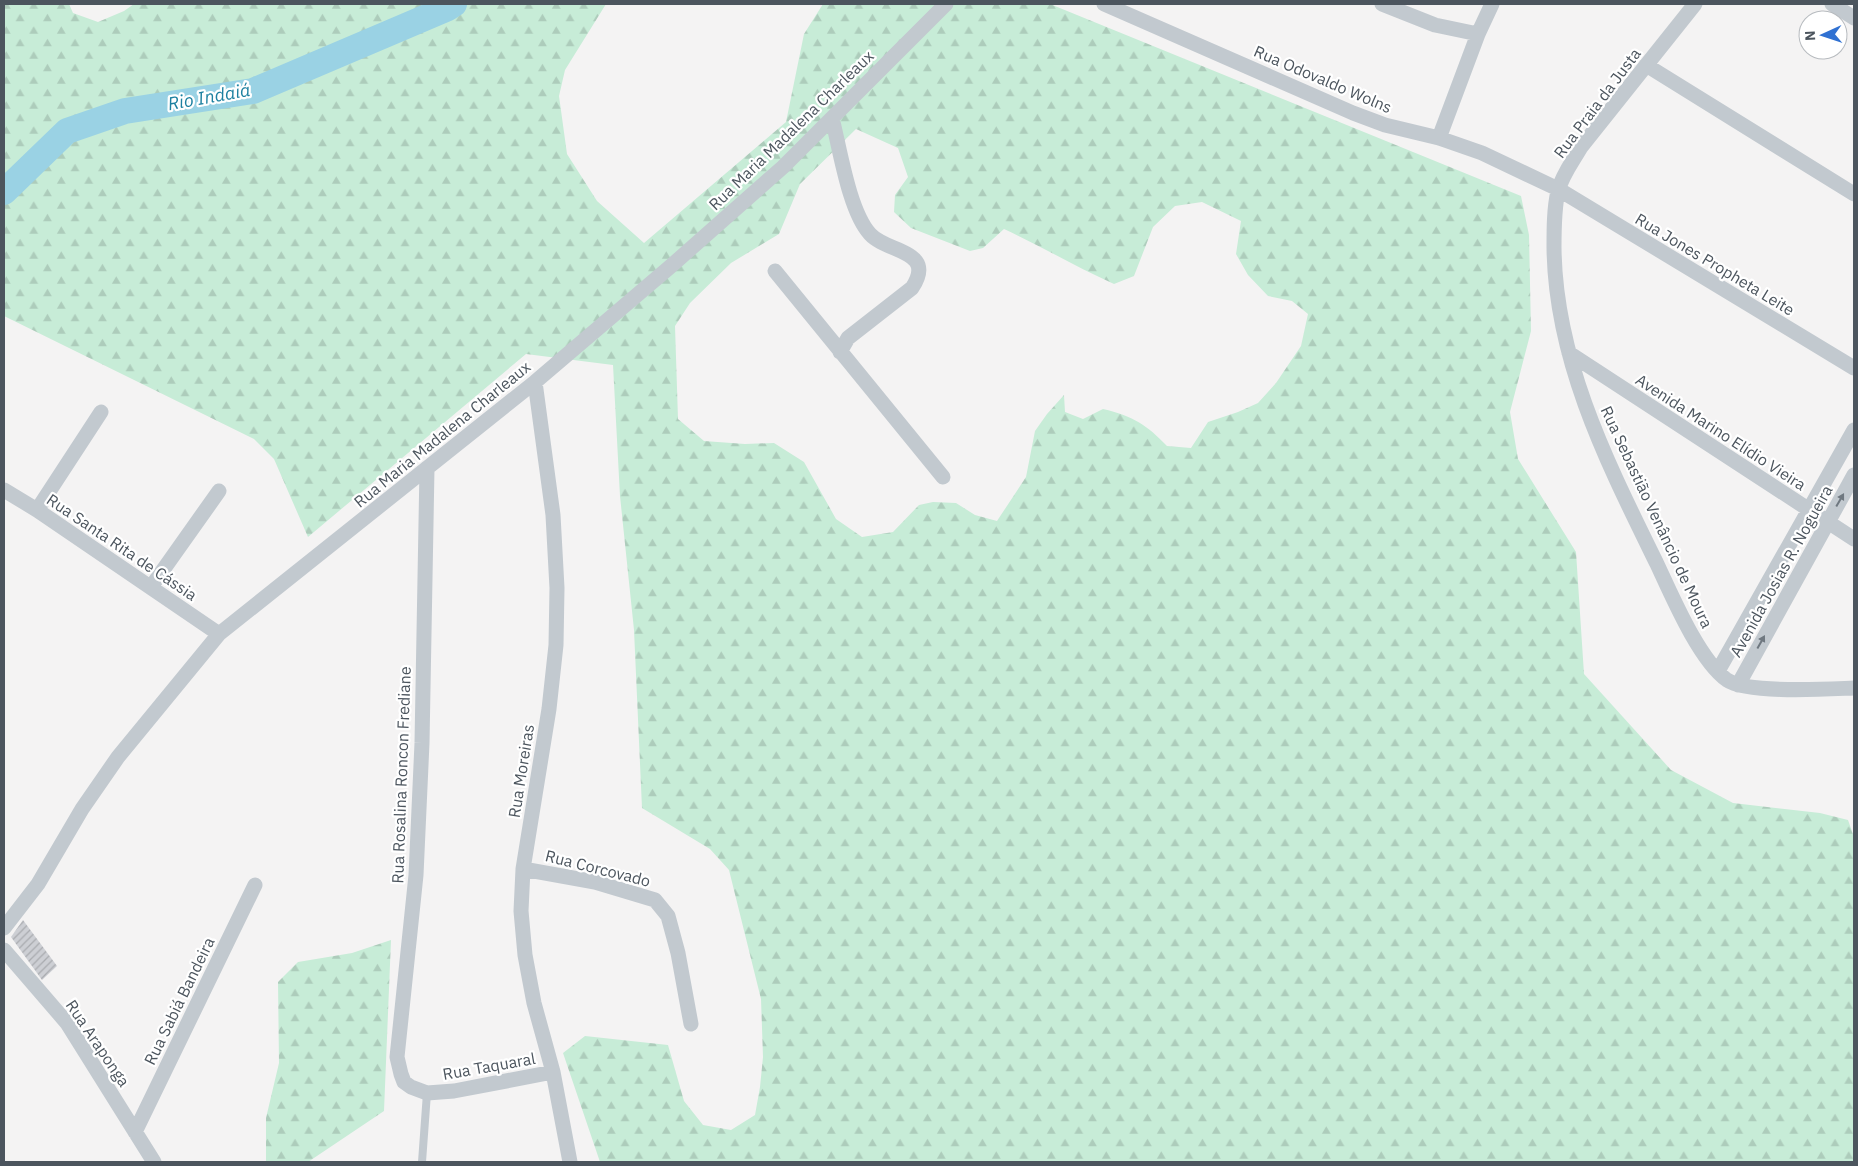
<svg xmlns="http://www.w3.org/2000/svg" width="1858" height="1166" viewBox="0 0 1858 1166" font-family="'IBM Plex Sans',sans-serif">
	<defs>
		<pattern id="forest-firs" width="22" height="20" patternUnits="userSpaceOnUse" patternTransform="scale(1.25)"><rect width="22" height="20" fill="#c7ecd7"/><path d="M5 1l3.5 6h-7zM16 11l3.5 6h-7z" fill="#adccbb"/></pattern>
		<pattern id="building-hatch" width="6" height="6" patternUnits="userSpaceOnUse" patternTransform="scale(1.25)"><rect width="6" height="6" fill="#cdcfd4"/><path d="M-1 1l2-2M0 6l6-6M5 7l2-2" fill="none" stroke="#a9abaf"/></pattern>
	</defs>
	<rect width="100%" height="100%" fill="#f4f3f3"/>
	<path fill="url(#forest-firs)" fill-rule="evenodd" d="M4,4H69L73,13L98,22L124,11L134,4H606L565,70L559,96L567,154L597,201L644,243L786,122L804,34L823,4H1050L1521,196L1529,235L1531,331L1510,412L1518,459L1576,552L1584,674L1671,770L1733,803L1820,813L1848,820L1854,837V1162H600L563,1053L585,1036L668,1045L684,1101L703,1125L731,1130L755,1115L760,1087L763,1057L761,999L729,870L710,849L642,808L634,630L620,496L613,365L526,354L308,537L274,459L254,439L4,316ZM856,129L898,148L908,177L895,195L894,212L911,228L970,251L983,248L1004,229C1041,246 1076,267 1114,284L1134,276L1153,227L1175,206L1202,202L1241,221L1236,254L1248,275L1268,296L1292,301L1308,314L1301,346L1276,383L1258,403L1238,412L1208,422L1191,448L1167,446C1147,425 1133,416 1103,409L1083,419L1065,412L1064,395L1047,414L1035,431L1026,477L997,521L975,515L956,503L933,502L919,505L893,532L862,537L836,519L804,462L774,443L745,444L704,441L678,419L675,326L690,303L731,263L779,234L800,184Z
		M391,940L384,1111L308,1162H266V1118L279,1063L278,982L298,962L352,953Z"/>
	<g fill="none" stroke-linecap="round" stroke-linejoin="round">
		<path stroke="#9ad2e4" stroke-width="26" d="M4,192L67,131L125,111L253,91L448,8L454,4"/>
	</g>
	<path fill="url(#building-hatch)" d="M23,920L57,966L42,980L11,937Z"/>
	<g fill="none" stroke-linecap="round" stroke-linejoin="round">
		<path stroke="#c2c9cf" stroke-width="8" d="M422,1162L427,1093"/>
		<path stroke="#c2c9cf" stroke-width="15" d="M1104,4L1353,113L1385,125L1439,138L1482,153L1558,189L1854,368
			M1382,4L1435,25L1478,34
			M1695,4L1581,147C1573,161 1562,175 1558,191C1554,209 1554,228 1554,247C1555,361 1608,464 1657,564C1672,596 1699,660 1727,680C1748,694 1827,689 1854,688
			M1832,4L1854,18
			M1646,65L1854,194
			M832,118C840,149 849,211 870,234C887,253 937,250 912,288L848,338L840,352
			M1439,138L1478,34L1492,4
			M775,271L943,477
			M1569,353L1854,539
			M535,382L553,515L557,588L556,645L549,709L523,869L521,911L525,955L534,1003L553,1072L570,1162
			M427,468L422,743L416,875L397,1057L401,1074L404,1082L411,1087L427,1093L454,1091L553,1072
			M4,490L37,510L219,634
			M37,510L101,412
			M151,587L219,491
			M1718,671L1854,430
			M1738,685L1854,475
			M523,869L595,882L655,900L668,916L678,953L691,1024
			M4,928L38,884L82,809L118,757L219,634L535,382L671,266L783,167L946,4
			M4,950L67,1023L154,1162
			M135,1132L255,885"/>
	</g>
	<defs><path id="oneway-solid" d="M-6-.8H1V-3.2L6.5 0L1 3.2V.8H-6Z" transform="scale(1.25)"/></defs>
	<g fill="#6f7880">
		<use href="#oneway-solid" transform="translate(1840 500) rotate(-60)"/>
		<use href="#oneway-solid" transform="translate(1761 642) rotate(-61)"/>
	</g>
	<g text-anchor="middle" stroke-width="4.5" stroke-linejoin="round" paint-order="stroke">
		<g font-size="16" fill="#4c555e" stroke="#fff">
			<text transform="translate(1323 79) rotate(23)" y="6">Rua Odovaldo Wolns</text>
			<text transform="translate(1597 103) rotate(-53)" y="6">Rua Praia da Justa</text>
			<text transform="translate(791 130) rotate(-44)" y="6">Rua Maria Madalena Charleaux</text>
			<text transform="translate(1715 264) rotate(31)" y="6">Rua Jones Propheta Leite</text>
			<text transform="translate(1721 432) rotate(33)" y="6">Avenida Marino Elídio Vieira</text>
			<text transform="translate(442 434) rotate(-39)" y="6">Rua Maria Madalena Charleaux</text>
			<text transform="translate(1657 517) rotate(65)" y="6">Rua Sebastião Venâncio de Moura</text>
			<text transform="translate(122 547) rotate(34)" y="6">Rua Santa Rita de Cássia</text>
			<text transform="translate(1781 571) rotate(-61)" y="6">Avenida Josias R. Nogueira</text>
			<text transform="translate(521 771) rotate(-81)" y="6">Rua Moreiras</text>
			<text transform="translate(401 775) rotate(-88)" y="6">Rua Rosalina Roncon Frediane</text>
			<text transform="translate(598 868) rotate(14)" y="6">Rua Corcovado</text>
			<text transform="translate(179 1001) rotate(-64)" y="6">Rua Sabiá Bandeira</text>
			<text transform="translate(98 1043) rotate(56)" y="6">Rua Araponga</text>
			<text transform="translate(489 1066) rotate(-10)" y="6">Rua Taquaral</text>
		</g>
		<g font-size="18" font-style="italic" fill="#1d80a0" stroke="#fff">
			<text transform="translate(209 97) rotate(-10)" y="6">Rio Indaiá</text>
		</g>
	</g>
	<rect width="1858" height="1166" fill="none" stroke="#4c555e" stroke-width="10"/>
	<g transform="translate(1823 35) rotate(267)"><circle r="24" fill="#ffffff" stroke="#b7bbbf"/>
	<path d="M0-4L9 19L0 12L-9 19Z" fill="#3071d2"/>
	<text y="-8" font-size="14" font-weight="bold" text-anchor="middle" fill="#4c555e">N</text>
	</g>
</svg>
